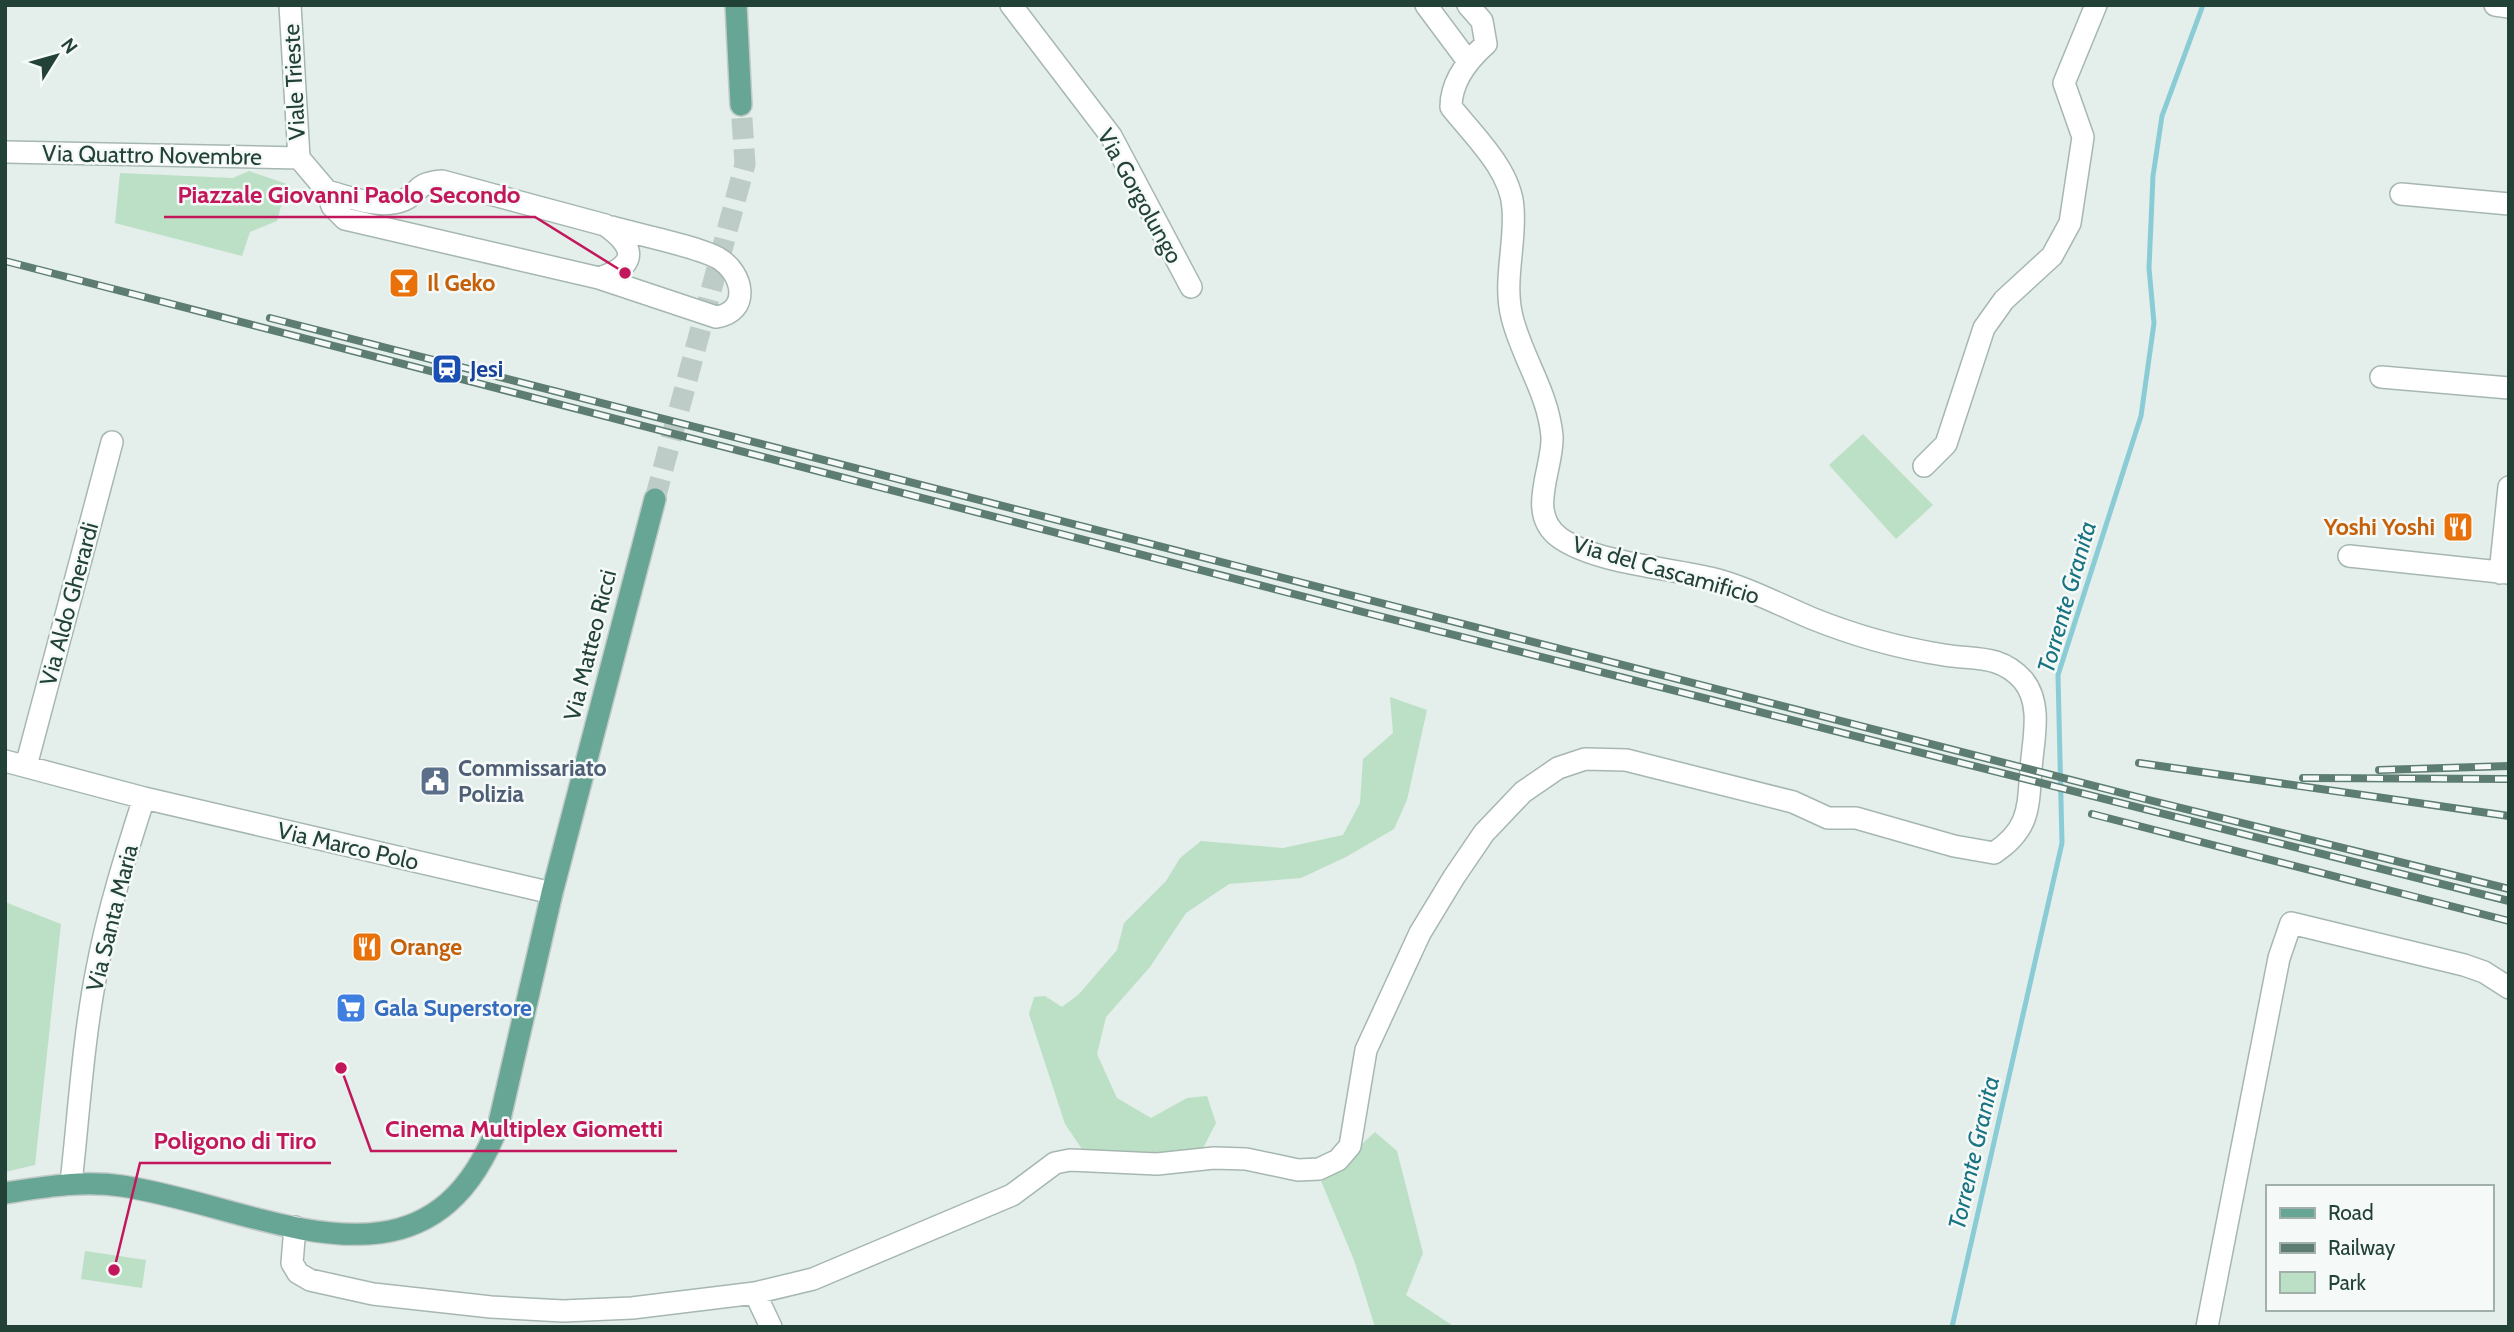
<svg xmlns="http://www.w3.org/2000/svg" width="2514" height="1332" viewBox="0 0 2514 1332" font-family="Cabin,sans-serif">
	<rect width="100%" height="100%" fill="#e4eeea"/>
	<path fill="#bce0c5" d="M249,171L287,184L277,221L250,232L242,256L115,223L120,173L233,178Z
		M1863,434L1933,505L1896,539L1829,465Z
		M1390,697L1427,710L1407,800L1394,829L1346,857L1301,878L1229,884L1186,913L1150,967L1106,1017L1097,1054L1117,1098L1151,1118L1187,1098L1207,1096L1216,1123L1201,1152L1147,1158L1086,1155L1065,1124L1029,1014L1034,997L1045,996L1062,1007L1079,994L1117,950L1124,923L1166,881L1180,858L1201,841L1283,848L1343,835L1360,803L1363,759L1393,733Z
		M5,902L61,924L35,1165L5,1172Z
		M1375,1132L1397,1151L1423,1253L1406,1295L1455,1327H1375L1354,1260L1321,1181Z
		M85,1251L146,1260L142,1288L81,1279Z"/>
	<g fill="none" stroke-linecap="round" stroke-linejoin="round">
		<path stroke="#8accd6" stroke-width="5" d="M1952,1327L2062,843L2058,675L2141,416L2154,323L2149,268L2153,176L2162,116L2203,5"/>
		<path stroke="#bdccc6" stroke-width="21" stroke-dasharray="21 10" stroke-linecap="butt" d="M655,499L745,164L741,105"/>
		<g stroke="#a6b7b1" stroke-width="24">
			<path id="minor" d="M290,5L299,158L327,191L332,206L345,219L599,278C640,265 635,246 605,225L442,181C412,184 422,192 404,200C381,210 349,197 327,191
				M1011,5L1111,136L1191,287
				M1426,5L1467,60
				M2495,5L2509,7
				M5,152L299,158
				M2401,194L2509,204
				M599,278L716,317C751,312 744,273 718,258C696,246 639,235 612,227
				M2381,377L2509,388
				M1924,466L1946,444L1984,328L2004,300L2052,256L2070,223L2083,137L2064,83L2096,5
				M2349,556L2509,573
				M2500,573L2509,487
				M5,761L144,798L552,893
				M26,766L112,442
				M71,1183C79,1112 83,1040 97,969C108,911 126,854 144,798
				M295,1227L292,1263L298,1273L310,1280L373,1294L491,1307L563,1311L632,1308L755,1293L813,1279L1012,1195L1055,1163L1070,1160L1157,1164L1214,1158L1246,1159L1298,1170L1319,1169L1338,1160L1350,1146L1366,1050L1420,933L1454,877L1484,833L1523,792L1558,768L1585,759L1626,760L1793,802L1828,818H1856L1954,846L1994,853C2030,829 2028,808 2031,769C2033,740 2043,704 2023,680C2000,654 1974,660 1944,655C1899,648 1853,635 1811,618C1778,604 1744,586 1710,578C1668,568 1596,563 1560,538C1525,513 1554,468 1552,436C1548,392 1522,358 1512,317C1503,281 1516,244 1513,208C1511,170 1473,135 1451,107C1451,81 1468,60 1486,44L1482,21L1468,5
				M755,1293L771,1327
				M2207,1327L2279,958L2291,923L2464,965L2484,972L2509,988"/>
		</g>
		<g stroke="#c1cac7" stroke-width="24">
			<path id="major" d="M736,5L741,105
				M5,1193C44,1187 82,1180 122,1186C262,1207 428,1313 499,1123L552,893L655,499"/>
		</g>
		<use href="#minor" stroke="#fff" stroke-width="21"/>
		<use href="#major" stroke="#67a694" stroke-width="21"/>
		<g stroke="#5d7d73" stroke-width="8">
			<path id="rail" d="M5,261L1363,612L2509,901
				M270,318L2153,801L2509,889
				M2139,763L2509,816
				M2379,770L2509,766
				M2303,778L2509,779
				M2092,814L2509,921"/>
		</g>
		<use href="#rail" stroke="#f5faf8" stroke-width="5" stroke-dasharray="16" stroke-linecap="butt"/>
	</g>
	<defs>
		<g id="bar-square" transform="scale(1.575)"><rect x="-9" y="-9" width="18" height="18" rx="4" fill="#e8710a" stroke="#f5faf8"/><path d="M-6-5H6L.8 .8V4.5H3.5V6h-7V4.5H-.8V.8Z" fill="#fff"/></g>
		<g id="station-square" transform="scale(1.575)"><rect x="-9" y="-9" width="18" height="18" rx="4" fill="#1a4fb4" stroke="#f5faf8"/><path d="M-3-6H3Q5-6 5-4V2Q5 4 3 4L4.5 6H3L1.5 4h-3L-3 6H-4.5L-3 4Q-5 4-5 2V-4Q-5-6-3-6ZM-3.5-4v3h7v-3ZM-3.5 1v1.5H-2V1ZM2 1v1.5H3.5V1Z" fill="#fff"/></g>
		<g id="restaurant-square" transform="scale(1.575)"><rect x="-9" y="-9" width="18" height="18" rx="4" fill="#e8710a" stroke="#f5faf8"/><path d="M-5-6h1v4h1v-4h1v4h1v-4h1v5L-1.5 .5V6h-2V.5L-5-1ZM5-6V6H3V1.5H1.5Q1.5-4 5-6Z" fill="#fff"/></g>
		<g id="civic-square" transform="scale(1.575)"><rect x="-9" y="-9" width="18" height="18" rx="4" fill="#5c6f8a" stroke="#f5faf8"/><path d="M-.6-6.5H3V-4.5H.6V-3L4-1V1h2V6H-6V1h2V-1L-.6-3ZM-1.2 2.5V6h2.4V2.5Z" fill="#fff"/></g>
		<g id="supermarket-square" transform="scale(1.575)"><rect x="-9" y="-9" width="18" height="18" rx="4" fill="#3f7fe0" stroke="#f5faf8"/><path d="M-6-5.5h2.5l.6 2H6L4.5 2H-2.5L-4.4-4H-6ZM-1.5 3.2a1.3 1.3 0 1 0 .1 0ZM3 3.2a1.3 1.3 0 1 0 .1 0Z" fill="#fff"/></g>
	</defs>
	<g fill-rule="evenodd">
		<use href="#bar-square" x="404" y="283"/>
		<use href="#station-square" x="447" y="369"/>
		<use href="#restaurant-square" x="2458" y="527"/>
		<use href="#civic-square" x="435" y="781"/>
		<use href="#restaurant-square" x="367" y="947"/>
		<use href="#supermarket-square" x="351" y="1008"/>
	</g>
	<g text-anchor="middle" stroke-width="5" stroke-linejoin="round" paint-order="stroke">
		<g font-size="23" fill="#224238" stroke="#f5faf8">
			<text transform="translate(294 82) rotate(-93)" y="8">Viale Trieste</text>
			<text transform="translate(152 155) rotate(1)" y="8">Via Quattro Novembre</text>
			<text transform="translate(1140 196) rotate(61)" y="8">Via Gorgolungo</text>
			<text transform="translate(1666 570) rotate(16)" y="8">Via del Cascamificio</text>
			<text transform="translate(69 604) rotate(-75)" y="8">Via Aldo Gherardi</text>
			<text transform="translate(590 645) rotate(-76)" y="8">Via Matteo Ricci</text>
			<text transform="translate(348 846) rotate(13)" y="8">Via Marco Polo</text>
			<text transform="translate(112 918) rotate(-76)" y="8">Via Santa Maria</text>
		</g>
		<g font-size="23" font-weight="bold" fill="#c56008" stroke="#f5faf8" text-anchor="start">
			<text x="427" y="291">Il Geko</text>
			<text x="2435" y="535" text-anchor="end">Yoshi Yoshi</text>
			<text x="390" y="955">Orange</text>
		</g>
		<g font-size="23" font-weight="bold" fill="#164399" stroke="#f5faf8" text-anchor="start">
			<text x="470" y="377">Jesi</text>
		</g>
		<g font-size="23" font-weight="bold" fill="#4e5e75" stroke="#f5faf8" text-anchor="start">
			<text x="458" y="776">Commissariato<tspan x="458" dy="26">Polizia</tspan></text>
		</g>
		<g font-size="23" font-weight="bold" fill="#366cbe" stroke="#f5faf8" text-anchor="start">
			<text x="374" y="1016">Gala Superstore</text>
		</g>
		<g font-size="24" font-style="italic" fill="#187382" stroke="#f5faf8">
			<text transform="translate(2067 597) rotate(-74)" y="8">Torrente Granita</text>
			<text transform="translate(1974 1153) rotate(-77)" y="8">Torrente Granita</text>
		</g>
	</g>
	<path fill="none" stroke="#c2185b" stroke-width="2.5" d="M625 273L535 217H164M341 1068L371 1151H677M114 1270L140 1163H331"/>
	<g fill="#c2185b" stroke="#f5faf8" stroke-width="2.5">
		<circle cx="625" cy="273" r="7"/>
		<circle cx="341" cy="1068" r="7"/>
		<circle cx="114" cy="1270" r="7"/>
	</g>
	<g font-size="24" text-anchor="middle" font-weight="bold" fill="#c2185b" stroke="#f5faf8" stroke-width="5" stroke-linejoin="round" paint-order="stroke">
		<text x="349" y="203">Piazzale Giovanni Paolo Secondo</text>
		<text x="524" y="1137">Cinema Multiplex Giometti</text>
		<text x="235" y="1149">Poligono di Tiro</text>
	</g>
	<rect width="2514" height="1332" fill="none" stroke="#224238" stroke-width="14"/>
	<rect x="2266" y="1185" width="228" height="126" fill="#f5faf8" stroke="#a1b0ab" stroke-width="2"/>
	<rect x="2280" y="1208" width="35" height="10" fill="#67a694" stroke="#a1b0ab" stroke-width="2"/>
	<text x="2328" y="1220" font-size="21" fill="#224238">Road</text>
	<rect x="2280" y="1243" width="35" height="10" fill="#5d7d73" stroke="#a1b0ab" stroke-width="2"/>
	<text x="2328" y="1255" font-size="21" fill="#224238">Railway</text>
	<rect x="2280" y="1272" width="35" height="21" fill="#bce0c5" stroke="#a1b0ab" stroke-width="2"/>
	<text x="2328" y="1290" font-size="21" fill="#224238">Park</text>
	<g transform="translate(56 56) rotate(53)" stroke="#f5faf8" stroke-width="5" paint-order="stroke">
	<path d="M0-5L12 26L0 18L-12 26Z" fill="#224238"/>
	<text y="-10" font-size="19" font-weight="bold" text-anchor="middle" fill="#224238">N</text>
	</g>
</svg>
